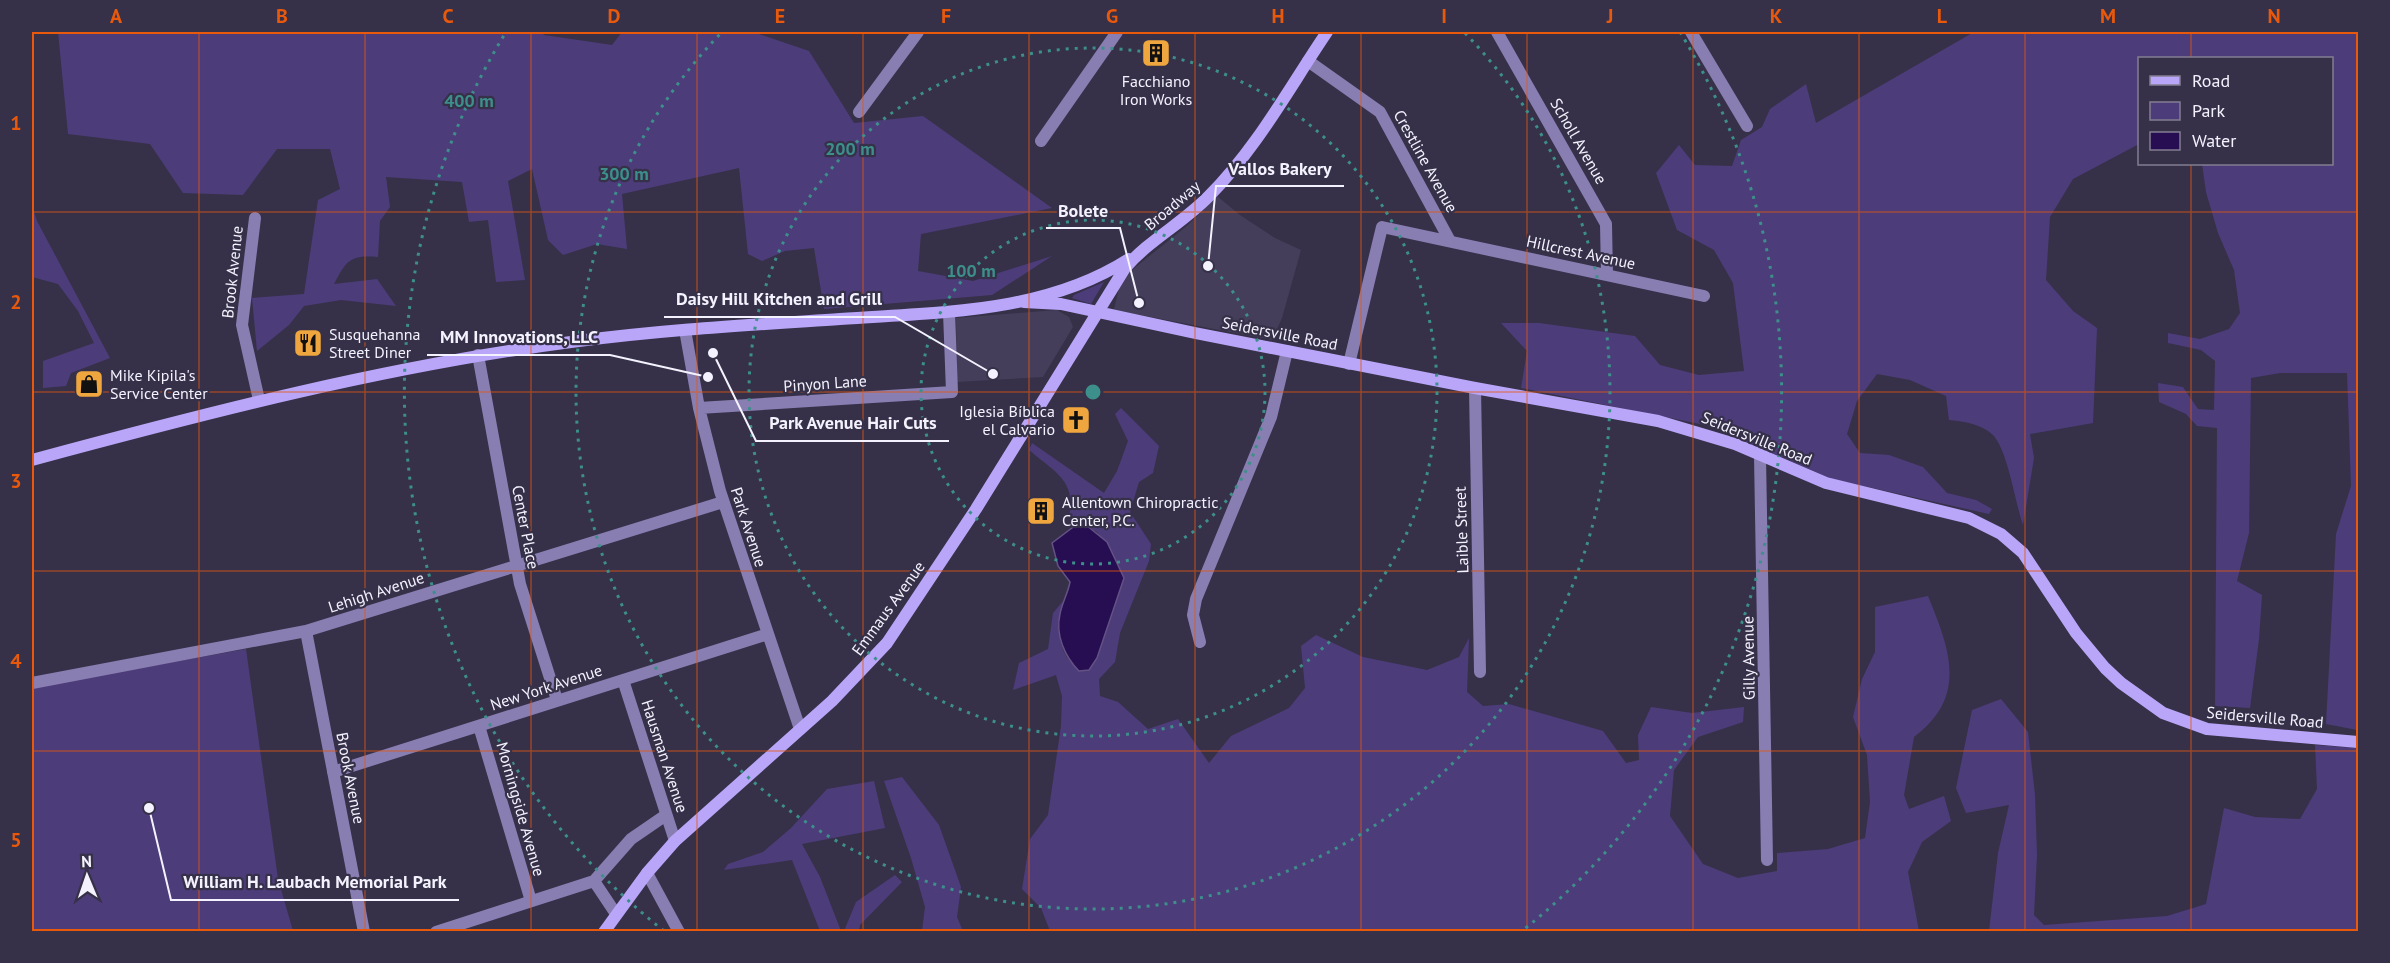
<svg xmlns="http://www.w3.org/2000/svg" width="2390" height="963" viewBox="0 0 2390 963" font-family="'PT Sans',sans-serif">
	<rect width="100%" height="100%" fill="#363149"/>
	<path fill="#443e5a" d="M1217,196L1240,215L1275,238L1301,250L1282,318L1272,340L1114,310L1119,288L1132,270L1188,225Z
		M1057,310L1069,317L1073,327L1043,377L957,382L956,318Z"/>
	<path fill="#4d3c7a" d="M58,32H542L544,35L612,45L622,32H753L809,51L854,123L923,116L1052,208L921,234L918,271L973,281L1052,256L992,295L824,309L814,248L785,251L762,261L748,254L739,168L622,194L627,249L597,244L563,255L548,240L532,169L508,181L525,280L496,282L488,220L469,222L462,182L386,177L390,207L380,221L378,257C350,255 347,260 334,284L377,279L396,306L341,300L304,306L289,325L257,351L252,298L304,294L318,200L340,189L330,149H277L243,195L183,193L150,144L68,134Z
		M1974,32H2358L2357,730L2326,724L2336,534L2351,486L2347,373H2280L2251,378L2249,533L2237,581L2262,595L2259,639L2250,708L2215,706L2217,428L2197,426L2186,414L2159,402L2158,383L2183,387L2198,409L2214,410L2215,361L2201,350L2168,343V333L2200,339L2229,329L2240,313L2234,270L2218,233L2206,192L2202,164H2332V58H2140L2139,144L2073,179L2050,217L2046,280L2073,311L2097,328L2093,423L2030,434L2034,458L2023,525C2015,502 2008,451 1993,435C1982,424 1962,421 1949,420L1946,396L1910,380L1877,374L1857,401L1847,434L1860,453L1889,455L1923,467L1947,493L1976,500L1992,509L1989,514L1832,479L1710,426L1521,388L1527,351L1501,323H1539L1635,336L1660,365L1699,375L1744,371L1733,283L1714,250L1677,230L1656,173L1679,145L1695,165L1732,166L1741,140L1762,127L1770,109L1806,84L1816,123Z
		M32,205L37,221L110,358L71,373L66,386L43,388V361L94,343L78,311L58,284L32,277Z
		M1104,282L1091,304L1072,298L1074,295Z
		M1121,408L1159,446L1153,473L1139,482L1130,512L1151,544L1149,561L1120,633L1115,662L1099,679L1100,696L1118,702L1148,729L1178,719L1209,763L1231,736L1289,708L1305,688L1301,646L1316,635L1363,657L1427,670L1459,657L1469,638L1467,692L1483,706L1509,704L1603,731L1626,763L1639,760L1638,735L1651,707L1692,713L1744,707L1743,722L1698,737L1674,770L1670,816L1703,864L1738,878L1777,871V853L1828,849L1865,838L1870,802L1867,755L1853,717L1862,679L1875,652V607L1928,596C1950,650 1968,696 1914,737L1904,795L1909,809L1944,796L1951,821L1922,842L1908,872L1919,931H1050L1041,908L1022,889L1030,839L1048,815L1061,726L1062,696L1056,675L1013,690L1019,663L1048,649L1053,613L1064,600C1059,618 1055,648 1072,663C1075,666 1084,668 1089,670L1097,658L1124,578L1097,532L1069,516C1077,480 1053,471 1029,450L1032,443L1104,493L1117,471L1128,441L1115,414Z
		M246,649L278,879L293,931H32V687Z
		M2001,699L2028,732L2035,795L2037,855L2034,915L2044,925L2167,916L2206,904L2224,808L2255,817L2300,819L2317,789L2315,745L2358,748V931H1989L1998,853L2009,805L1966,813L1956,788L1972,710Z
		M902,777L939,825L961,887L957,917L963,931H922L925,907L911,858L884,781Z
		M874,781L885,828L802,844L820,877L841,931H820L792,860L724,870L728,864L763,852L791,828L827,789Z
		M895,875L902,882L860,925L859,931H844L856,902Z"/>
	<path fill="#270d51" stroke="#645285" stroke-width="1.5" d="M1076,525H1086L1107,542L1124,578L1097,658L1089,670L1079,671C1065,657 1055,635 1060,614C1062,603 1068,593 1070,582L1058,566L1052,543Z"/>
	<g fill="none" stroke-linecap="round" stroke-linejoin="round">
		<path stroke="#897eb2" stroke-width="12" d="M1497,32L1606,224L1607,275
			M1691,32L1747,126
			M1308,61L1380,112L1450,241
			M859,112L918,32
			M1041,141L1117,32
			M255,218L242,325L259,400
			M685,330L699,408L720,491L800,729
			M478,355L520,584L557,700
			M1349,364L1382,227L1704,296
			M1475,388L1480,672
			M699,408L952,392L949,312
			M1760,456L1767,860
			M306,631L364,932
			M1200,642L1193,615L1196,599L1271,417L1287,351
			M623,680L675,841
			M32,683L306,631L723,502
			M479,726L531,901
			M333,772L768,634
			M647,873L679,932
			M594,881L631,839L666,815
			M436,932L594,881L616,914"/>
		<path stroke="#b9a6f9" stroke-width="12" d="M1024,302L1061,304L1195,333L1475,388L1658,421L1735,444L1826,483L1969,518L2001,534L2023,553L2076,633L2105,668L2121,683L2163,713L2207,729L2358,742
			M32,460C210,412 387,366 571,342C660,330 750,325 840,319C938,312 1043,314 1129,259
			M604,932L647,873L675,841L832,701L887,643L976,509L1125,268C1149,240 1183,223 1209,196C1257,148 1289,88 1327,32"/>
	</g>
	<path fill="none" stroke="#e8590c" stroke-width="1.5" stroke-opacity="0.55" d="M199,32V932M365,32V932M531,32V932M697,32V932M863,32V932M1029,32V932M1195,32V932M1361,32V932M1527,32V932M1693,32V932M1859,32V932M2025,32V932M2191,32V58M2191,164V932M32,212H2358M32,392H2358M32,571H2358M32,751H2358"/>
	<g fill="none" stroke="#3d8f8b" stroke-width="3" stroke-dasharray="3 6">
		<circle cx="1093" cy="392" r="172"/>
		<circle cx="1093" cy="392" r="344"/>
		<path d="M1465 33A517 517 0 1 1 721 33"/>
		<path d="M664 931A689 689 0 0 1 506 32M1680 32A689 689 0 0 1 1522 931"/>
	</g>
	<defs>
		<g id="building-square" transform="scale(1.5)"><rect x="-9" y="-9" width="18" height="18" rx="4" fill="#f0a63e" stroke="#363149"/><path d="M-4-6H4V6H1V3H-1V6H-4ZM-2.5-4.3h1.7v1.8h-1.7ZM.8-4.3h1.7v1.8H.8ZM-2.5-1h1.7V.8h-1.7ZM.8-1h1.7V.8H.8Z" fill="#111"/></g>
		<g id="restaurant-square" transform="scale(1.5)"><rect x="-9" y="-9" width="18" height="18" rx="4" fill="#f0a63e" stroke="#363149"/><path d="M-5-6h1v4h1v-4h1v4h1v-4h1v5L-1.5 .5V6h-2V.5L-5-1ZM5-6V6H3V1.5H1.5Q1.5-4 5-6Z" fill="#111"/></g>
		<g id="shop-square" transform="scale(1.5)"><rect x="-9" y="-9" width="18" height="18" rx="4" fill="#f0a63e" stroke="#363149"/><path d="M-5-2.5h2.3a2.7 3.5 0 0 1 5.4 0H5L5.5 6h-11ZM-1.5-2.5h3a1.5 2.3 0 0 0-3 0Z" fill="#111"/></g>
		<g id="church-square" transform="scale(1.5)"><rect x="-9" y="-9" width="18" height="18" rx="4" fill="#f0a63e" stroke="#363149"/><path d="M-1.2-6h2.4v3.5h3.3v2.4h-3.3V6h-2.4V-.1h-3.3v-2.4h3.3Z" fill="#111"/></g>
	</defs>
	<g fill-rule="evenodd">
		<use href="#building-square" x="1156" y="53"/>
		<use href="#restaurant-square" x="308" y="343"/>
		<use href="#shop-square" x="89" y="384"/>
		<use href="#church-square" x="1076" y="420"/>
		<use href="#building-square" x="1041" y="511"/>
	</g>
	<g text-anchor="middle" stroke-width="4.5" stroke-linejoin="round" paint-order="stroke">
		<g font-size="16" fill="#f4f2fe" stroke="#363149" text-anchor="start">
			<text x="1156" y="87" text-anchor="middle">Facchiano<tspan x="1156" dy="18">Iron Works</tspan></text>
			<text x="329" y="340">Susquehanna<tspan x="329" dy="18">Street Diner</tspan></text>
			<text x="110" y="381">Mike Kipila's<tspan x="110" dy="18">Service Center</tspan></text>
			<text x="1055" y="417" text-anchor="end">Iglesia Bíblica<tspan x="1055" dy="18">el Calvario</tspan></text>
			<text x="1062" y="508">Allentown Chiropractic<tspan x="1062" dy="18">Center, P.C.</tspan></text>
		</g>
		<g font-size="16" fill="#f4f2fe" stroke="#363149">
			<text transform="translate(1579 141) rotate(60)" y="6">Scholl Avenue</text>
			<text transform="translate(1426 161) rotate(61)" y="6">Crestline Avenue</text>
			<text transform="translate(1172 205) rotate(-40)" y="6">Broadway</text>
			<text transform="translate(1581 252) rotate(12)" y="6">Hillcrest Avenue</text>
			<text transform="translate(232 272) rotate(-84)" y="6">Brook Avenue</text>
			<text transform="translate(1280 333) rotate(11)" y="6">Seidersville Road</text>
			<text transform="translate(825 383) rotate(-4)" y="6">Pinyon Lane</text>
			<text transform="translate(1757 438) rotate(22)" y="6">Seidersville Road</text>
			<text transform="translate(526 527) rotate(79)" y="6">Center Place</text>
			<text transform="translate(749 527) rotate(72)" y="6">Park Avenue</text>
			<text transform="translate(1461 530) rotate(-92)" y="6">Laible Street</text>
			<text transform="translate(376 592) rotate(-18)" y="6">Lehigh Avenue</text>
			<text transform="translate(888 608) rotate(-54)" y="6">Emmaus Avenue</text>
			<text transform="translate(1748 658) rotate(-91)" y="6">Gilly Avenue</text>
			<text transform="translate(546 687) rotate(-18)" y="6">New York Avenue</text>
			<text transform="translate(2265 717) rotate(5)" y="6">Seidersville Road</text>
			<text transform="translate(665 756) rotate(72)" y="6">Hausman Avenue</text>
			<text transform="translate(351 778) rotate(79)" y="6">Brook Avenue</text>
			<text transform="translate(521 809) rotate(74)" y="6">Morningside Avenue</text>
		</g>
	</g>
	<circle cx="1093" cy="392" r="9" fill="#3d8f8b" stroke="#363149" stroke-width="3"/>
	<g font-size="18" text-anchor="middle" font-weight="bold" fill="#3d8f8b" stroke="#363149" stroke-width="4.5" stroke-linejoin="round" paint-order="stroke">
		<text x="469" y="107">400 m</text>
		<text x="850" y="155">200 m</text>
		<text x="624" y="180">300 m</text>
		<text x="971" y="277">100 m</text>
	</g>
	<path fill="none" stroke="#f4f2fe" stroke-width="2" d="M1208 266L1216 186H1344M1139 303L1120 228H1046M993 374L895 317H664M708 377L610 355H427M713 353L756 441H949M149 808L171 900H459"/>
	<g fill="#f4f2fe" stroke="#363149" stroke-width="2">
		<circle cx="1208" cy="266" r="6"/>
		<circle cx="1139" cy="303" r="6"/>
		<circle cx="993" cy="374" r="6"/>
		<circle cx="708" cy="377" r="6"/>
		<circle cx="713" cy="353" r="6"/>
		<circle cx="149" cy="808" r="6"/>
	</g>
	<g font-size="18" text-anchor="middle" font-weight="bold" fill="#f4f2fe" stroke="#363149" stroke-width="4.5" stroke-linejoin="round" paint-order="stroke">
		<text x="1280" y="175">Vallos Bakery</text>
		<text x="1083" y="217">Bolete</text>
		<text x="779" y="305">Daisy Hill Kitchen and Grill</text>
		<text x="519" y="343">MM Innovations, LLC</text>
		<text x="853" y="429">Park Avenue Hair Cuts</text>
		<text x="315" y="888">William H. Laubach Memorial Park</text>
	</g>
	<rect width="2390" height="963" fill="none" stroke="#363149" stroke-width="66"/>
	<rect x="2138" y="57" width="195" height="108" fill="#363149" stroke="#827e91" stroke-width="1.5"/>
	<rect x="2150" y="76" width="30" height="9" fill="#b9a6f9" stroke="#827e91" stroke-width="1.5"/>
	<text x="2192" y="87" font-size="18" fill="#f4f2fe">Road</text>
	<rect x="2150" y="102" width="30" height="18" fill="#4d3c7a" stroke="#827e91" stroke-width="1.5"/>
	<text x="2192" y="117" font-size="18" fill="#f4f2fe">Park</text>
	<rect x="2150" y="132" width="30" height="18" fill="#270d51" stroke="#827e91" stroke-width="1.5"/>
	<text x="2192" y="147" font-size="18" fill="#f4f2fe">Water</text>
	<g transform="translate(87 876) rotate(358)" stroke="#363149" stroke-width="4.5" paint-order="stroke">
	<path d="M0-4.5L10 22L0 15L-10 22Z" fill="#f4f2fe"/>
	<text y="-9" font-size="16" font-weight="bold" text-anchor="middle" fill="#f4f2fe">N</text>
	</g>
	<rect x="33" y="33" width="2324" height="897" fill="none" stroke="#e8590c" stroke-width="2"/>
	<g font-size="20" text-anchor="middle" font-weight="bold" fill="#e8590c">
		<text x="116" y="23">A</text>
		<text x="282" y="23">B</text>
		<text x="448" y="23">C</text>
		<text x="614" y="23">D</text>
		<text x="780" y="23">E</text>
		<text x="946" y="23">F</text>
		<text x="1112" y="23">G</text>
		<text x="1278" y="23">H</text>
		<text x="1444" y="23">I</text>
		<text x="1610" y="23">J</text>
		<text x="1776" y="23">K</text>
		<text x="1942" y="23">L</text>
		<text x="2108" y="23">M</text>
		<text x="2274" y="23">N</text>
		<text x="16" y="130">1</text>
		<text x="16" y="309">2</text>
		<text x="16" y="488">3</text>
		<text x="16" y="668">4</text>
		<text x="16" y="847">5</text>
	</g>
</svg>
